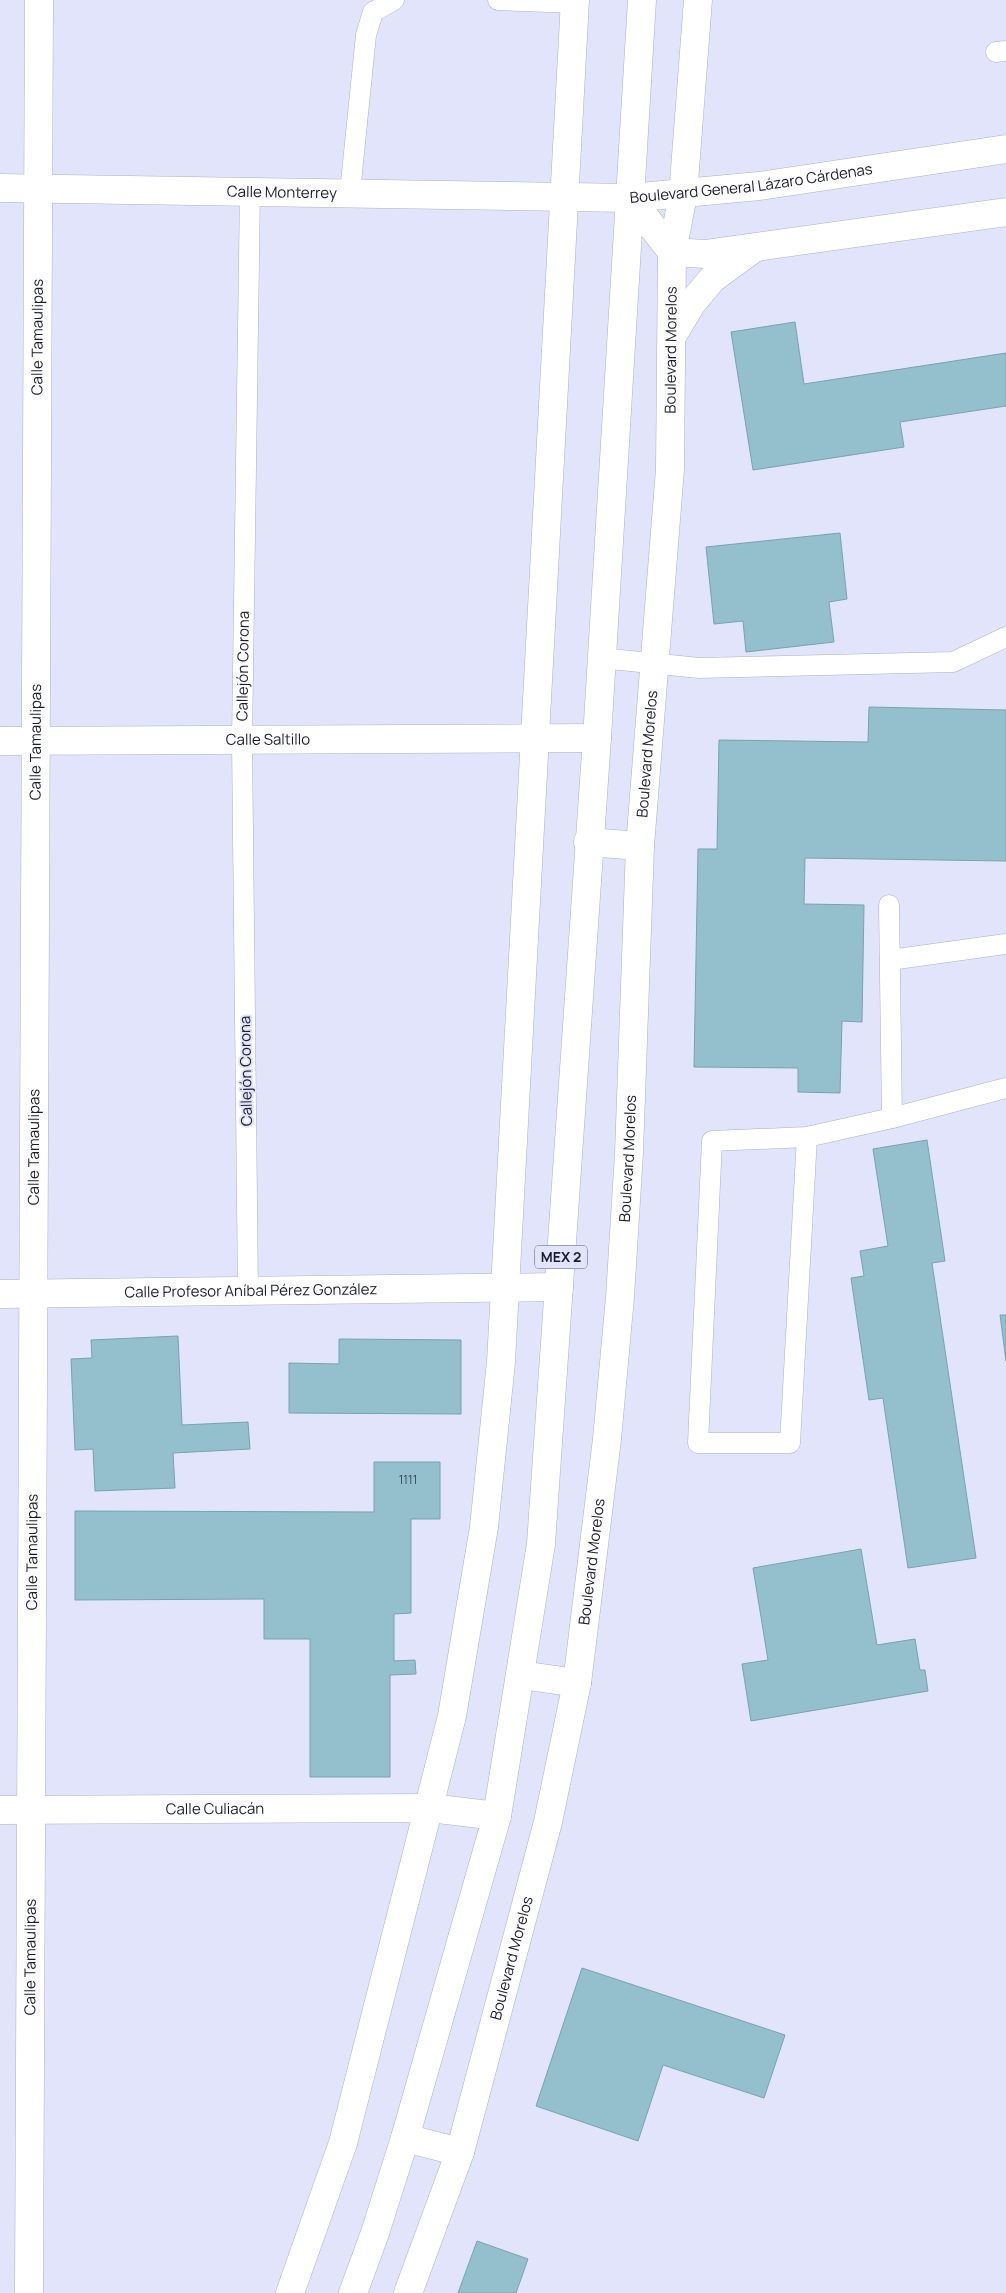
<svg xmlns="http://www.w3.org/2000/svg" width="1006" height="2293" viewBox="0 0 1006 2293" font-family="Manrope,sans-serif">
	<rect width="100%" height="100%" fill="#e1e4fa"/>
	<path fill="#94c0cd" stroke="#77a3b0" d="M795,322L804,384L1006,353V406L900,422L904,447L753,470L731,332Z
		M840,533L847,599L829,602L834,642L746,652L743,621L714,624L706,547Z
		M869,707L1006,710V861L805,858L804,904L864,905L862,1022L842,1021L840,1093L798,1092V1068L694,1067L698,849H717L719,740L868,742Z
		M927,1140L945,1261L932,1263L976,1558L908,1568L883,1398L869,1400L851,1278L864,1276L860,1251L888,1246L873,1149Z
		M1000,1315H1006V1361Z
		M178,1336L182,1425L248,1422L250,1449L173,1453L175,1488L95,1491L93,1449L75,1450L71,1359L92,1358L91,1340Z
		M339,1339L461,1340V1414L289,1413V1363L339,1364Z
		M374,1462H440V1519H411V1613L394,1614V1661L415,1660L416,1674L390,1675V1777H310V1639H264V1599L75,1600V1511L374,1512Z
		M861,1549L877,1645L915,1639L920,1670H925L928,1691L751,1721L742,1664L768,1660L753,1568Z
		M582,1968L785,2035L764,2098L663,2065L638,2141L536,2106Z
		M477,2241L528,2259L516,2293H458Z"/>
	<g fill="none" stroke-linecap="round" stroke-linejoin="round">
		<g stroke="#aaafd2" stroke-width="21">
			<g id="lane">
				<path d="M498,0L575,3"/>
				<path d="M996,52L1006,51"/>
				<path d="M350,192L366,35L373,12L394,0"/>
				<path d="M601,658L699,668L953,662L1006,637"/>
				<path d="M889,905L892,1118"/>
				<path d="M890,960L1006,944"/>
				<path d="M807,1137L712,1141L698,1443H790L807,1137L892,1118L1006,1088"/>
				<path id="s1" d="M248,1292L242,741L250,190"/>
			</g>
		</g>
		<g stroke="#aaafd2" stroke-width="29">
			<g id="street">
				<path id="s2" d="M0,188L630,198"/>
				<path id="s3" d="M0,741L597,738"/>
				<path id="s4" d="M0,1294L559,1287"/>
				<path id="s5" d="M0,1810L430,1808L497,1816"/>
				<path id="s6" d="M29,2293L39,0"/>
			</g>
		</g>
		<g stroke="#aaafd2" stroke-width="29">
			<g id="secondary">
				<path d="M630,198L642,0"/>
				<path d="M290,2293L343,2143L452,1716L484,1527L501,1362L575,0"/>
				<path id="s7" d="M408,2293L460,2152L548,1822L577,1683L607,1439L620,1297L629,1153L640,846L670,469L672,252L683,195L698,0"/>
			</g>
		</g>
		<g stroke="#aaafd2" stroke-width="29">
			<g id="primary">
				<path d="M630,198L672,252L705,254L1006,212"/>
				<path id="s8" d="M630,198L759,186L1006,149"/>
				<path d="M672,336L692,303L712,279L753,249"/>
				<path d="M588,842L640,846"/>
				<path d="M521,1675L577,1683"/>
				<path d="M405,2138L460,2152"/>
				<path d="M353,2293L375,2233L405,2138L497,1816L541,1544L597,738L630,198"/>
			</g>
		</g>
		<use href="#lane" stroke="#fff" stroke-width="20"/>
		<use href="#street" stroke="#fff" stroke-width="28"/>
		<use href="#secondary" stroke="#fff" stroke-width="28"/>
		<use href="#primary" stroke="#fff" stroke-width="28"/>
	</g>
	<g text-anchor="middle" stroke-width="4" stroke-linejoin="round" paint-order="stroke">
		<g font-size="12" fill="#394653">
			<text x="408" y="1484">1111</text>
		</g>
		<rect fill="#e1e4fa" stroke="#565968" stroke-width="1" x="535" y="1245.5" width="52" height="23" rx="4"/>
		<g font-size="14" font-weight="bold" fill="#1b1d2a">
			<text x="561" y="1262">MEX 2</text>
		</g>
		<g font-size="15" fill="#1b1d2a" stroke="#e1e4fa">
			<text dy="5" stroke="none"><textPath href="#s8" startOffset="122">Boulevard General Lázaro Cárdenas</textPath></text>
			<text dy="5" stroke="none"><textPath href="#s2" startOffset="282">Calle Monterrey</textPath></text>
			<text dy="5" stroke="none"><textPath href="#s6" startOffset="1956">Calle Tamaulipas</textPath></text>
			<text dy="5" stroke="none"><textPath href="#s7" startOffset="1971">Boulevard Morelos</textPath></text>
			<text dy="5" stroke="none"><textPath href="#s1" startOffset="626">Callejón Corona</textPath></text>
			<text dy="5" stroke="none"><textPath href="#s3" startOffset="268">Calle Saltillo</textPath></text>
			<text dy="5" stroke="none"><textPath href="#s6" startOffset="1551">Calle Tamaulipas</textPath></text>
			<text dy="5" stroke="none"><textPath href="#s7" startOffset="1566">Boulevard Morelos</textPath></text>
			<text transform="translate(246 1071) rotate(-91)" y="5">Callejón Corona</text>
			<text dy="5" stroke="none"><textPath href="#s6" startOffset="1146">Calle Tamaulipas</textPath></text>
			<text dy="5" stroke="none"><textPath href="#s7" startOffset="1161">Boulevard Morelos</textPath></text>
			<text dy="5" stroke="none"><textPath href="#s4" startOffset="251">Calle Profesor Aníbal Pérez González</textPath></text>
			<text dy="5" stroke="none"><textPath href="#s6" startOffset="741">Calle Tamaulipas</textPath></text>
			<text dy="5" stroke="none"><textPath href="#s7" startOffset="756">Boulevard Morelos</textPath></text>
			<text dy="5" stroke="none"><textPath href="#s5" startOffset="215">Calle Culiacán</textPath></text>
			<text dy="5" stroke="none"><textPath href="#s6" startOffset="336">Calle Tamaulipas</textPath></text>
			<text dy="5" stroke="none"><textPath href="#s7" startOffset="351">Boulevard Morelos</textPath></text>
		</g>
	</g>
</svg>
